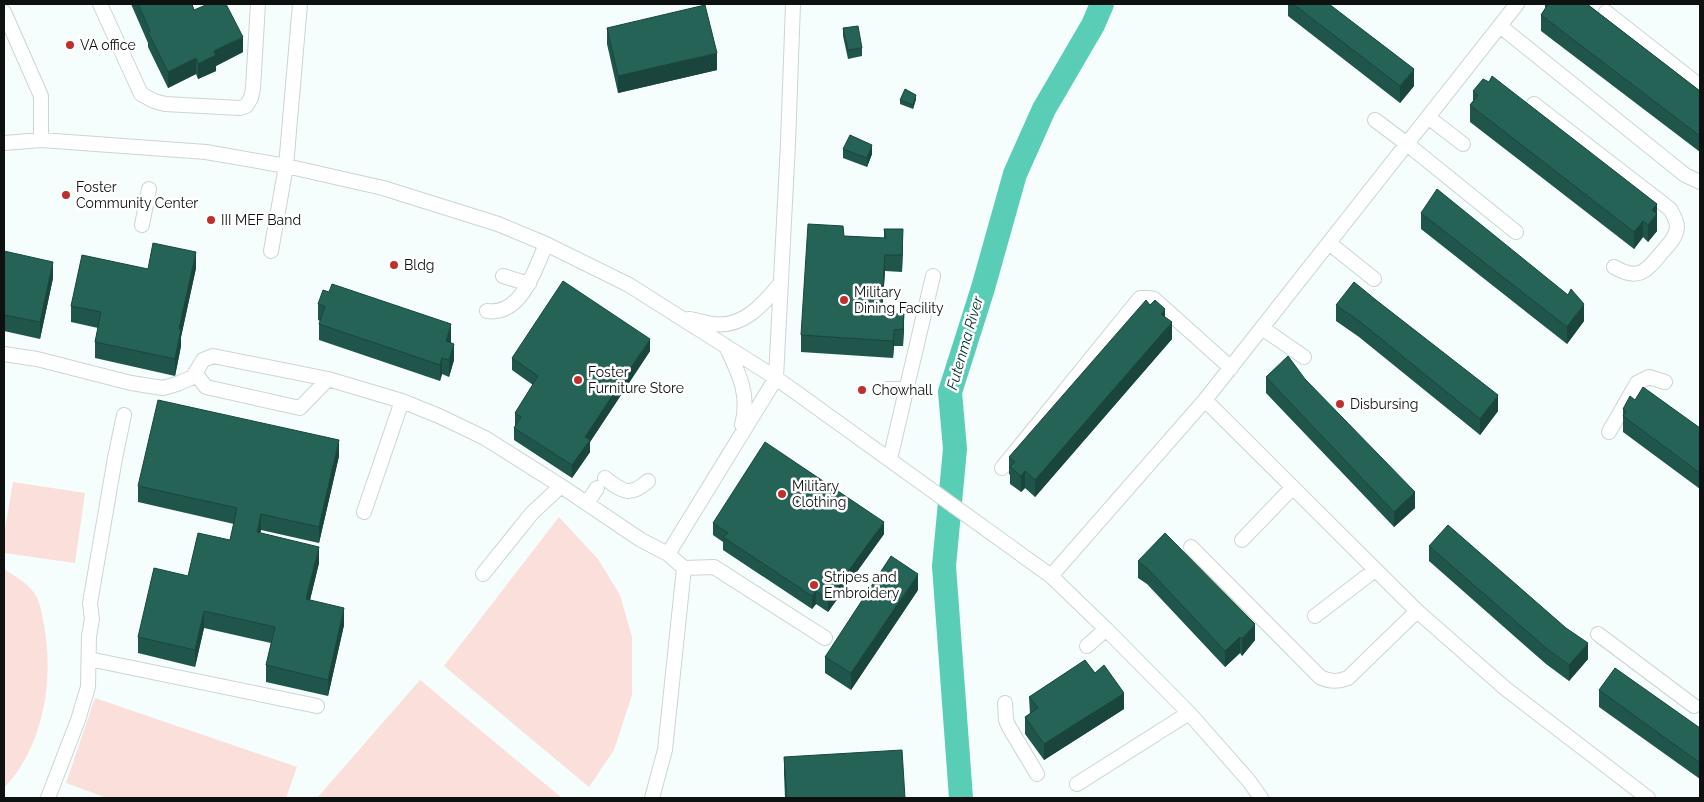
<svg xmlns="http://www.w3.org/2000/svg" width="1704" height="802" viewBox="0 0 1704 802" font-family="Raleway,sans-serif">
	<rect width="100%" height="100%" fill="#f5fefc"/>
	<path fill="#fadfdb" d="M13,482L85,493L75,563L4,553V535Z
		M559,517L598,559L620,595L632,637V695L614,750L589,787L444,666Z
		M4,569C14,576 30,584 36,596C41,604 42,616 44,625C54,680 44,746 4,788Z
		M420,680L562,798H317Z
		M95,698L297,767L286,798H107L66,783Z"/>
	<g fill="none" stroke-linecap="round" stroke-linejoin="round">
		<path stroke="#59cdb6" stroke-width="24" d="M961,798L944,566L955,449L950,392L983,288L1015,174L1044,109L1093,25L1102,4"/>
		<g stroke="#cbd5d2" stroke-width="16">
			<path id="minor" d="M100,4L141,94L154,101L165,104L240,108L246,106L251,98L253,88L258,4
				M4,12L41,96V140
				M1606,12L1700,86
				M1500,26L1685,175L1700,182
				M1534,104L1670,209C1673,214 1677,221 1677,227C1676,238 1669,244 1663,251C1647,270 1640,282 1614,267
				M1428,117L1463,144
				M1375,120L1407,144L1516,232
				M4,143L41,140L206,152L286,166L383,188L498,224L546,244L629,285L776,378L1051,576L1106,629L1189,713L1249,781L1261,798
				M142,225L149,189
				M1329,243L1374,279
				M271,251L286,166L300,4
				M503,276L529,284
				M487,311C521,316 535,270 546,244
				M689,319C697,320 705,323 713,324C744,328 763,304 781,283
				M1262,328L1304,357
				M726,346C739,374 750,395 742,425
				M4,354L37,359L131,383L163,388L177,384L193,377L203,360L213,356L328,379L402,401L439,416L485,438L561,486L641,540L668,554L684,568L665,750L652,798
				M195,373L206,387L300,408L328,379
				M887,389H906
				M1205,400L1417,611L1506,689L1648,798
				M1609,432L1637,383L1649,377L1665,382
				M890,459L933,276
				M1002,468L1140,298H1148L1154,299L1231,368
				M605,478C622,491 629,498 648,481
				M587,503L597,488
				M364,512L402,401
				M1242,540L1293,487
				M1191,547L1320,677C1330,682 1338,682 1348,678L1417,611
				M668,554L776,378L788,143L793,4
				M684,568L714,567L825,638
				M483,574L532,513L561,486
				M1051,576L1205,400L1517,4
				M1315,616L1375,570
				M1598,634L1694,706
				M1087,646L1106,629
				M89,659L317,706
				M1005,703L1006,720L1009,727L1037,774
				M1077,784L1189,713
				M48,798L78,720L88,687L89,636L92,619L90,603L115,458L124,415"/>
		</g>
		<use href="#minor" stroke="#fff" stroke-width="14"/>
	</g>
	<path fill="#20554b" d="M131,4H192L194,10L243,52L216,66V71L198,79L196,74L168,88L148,47V43Z
		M1288,4H1329L1414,86L1400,103L1288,16Z
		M1545,4H1587L1700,91V152L1541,31V15L1545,9Z
		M607,28L717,70L618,93L607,44Z
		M843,28L862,48V56L848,59L843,36Z
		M1473,91L1657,204V231L1648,242L1643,237L1634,249L1470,122V105L1473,101Z
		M916,99L913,109L900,104V100Z
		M843,149L872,154L867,167L843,158Z
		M1421,213L1584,321L1567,344L1421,229Z
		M884,229L903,246L902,272L885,271L882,313L904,314L903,346H894L893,358L801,352V335L844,236L884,238Z
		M4,251L53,278L40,339L4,331Z
		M196,268L181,337V346L175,376L95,358V342L98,328L71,322V306L148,269Z
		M318,304L451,340V342L454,360L449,377L442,374L440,381L319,340V324L320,321L318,320Z
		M1150,305L1165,317L1172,339L1035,497L1025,488L1021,492L1010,484V475L1009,474V457Z
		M1336,305L1498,411L1480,435L1359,337L1336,321Z
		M650,351L590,442V452L572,478L514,440V428L515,426V413L533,385L512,370V358Z
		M1266,377L1305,379L1415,508L1394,527L1266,393Z
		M1635,400L1700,428V489L1623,432V409Z
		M339,456L319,543L261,530L260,533L319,563L310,600L344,625L328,696L266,682V665L271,643L204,628L195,667L138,653V637L188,576L230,540L234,524L138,502V486Z
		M713,523L884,534L828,612L816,604L812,609L723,550V542L713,535Z
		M1429,546L1588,659L1569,681L1546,664L1429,561Z
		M1138,561L1255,640L1242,656L1240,653L1225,667L1147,584L1138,578Z
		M918,590L851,690L825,673V657Z
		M1599,690L1700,728V779L1599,707Z
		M1029,697L1124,709L1044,760L1025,734V717L1030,714Z
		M784,757L905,798H785L784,774Z"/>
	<path fill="#1a453d" d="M243,37V52L216,66V71L198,79V64L214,51Z
		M717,53V70L618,93V76Z
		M196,58V74L168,88V72Z
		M1414,69V86L1400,103V86Z
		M916,95V99L913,109V105Z
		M872,145V154L867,167V158Z
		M1657,204V231L1648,242V225L1652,210Z
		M1643,221V237L1634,249V232Z
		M903,229V246L902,272V255Z
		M196,252V268L181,337V346L175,376V359L179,329Z
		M885,255V271L881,329V313Z
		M53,262V278L40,339V322Z
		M1584,304V321L1567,344V327Z
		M1165,309V326L1161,314Z
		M904,314V331L903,346V329Z
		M1172,322V339L1035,497V480Z
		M451,324V340L446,357V341Z
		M894,330V346L893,358V341Z
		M650,339V351L590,442V452L572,478V465L585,437Z
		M454,344V360L449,377V360Z
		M442,358V374L440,381V365Z
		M1498,395V411L1480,435V419Z
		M339,440V456L319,543V527Z
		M1025,471V488L1021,492V476Z
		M1415,492V508L1394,527V512Z
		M261,514V530L257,548V532Z
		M884,522V534L828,612V599Z
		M319,547V563L306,616V599Z
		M918,574V590L851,690V673Z
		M816,591V604L812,609V596Z
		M344,608V625L328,696V680Z
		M204,611V628L195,667V650Z
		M1255,624V640L1242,656V639Z
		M1240,637V653L1225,667V651Z
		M1588,643V659L1569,681V665Z
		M1124,693V709L1044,760V744Z"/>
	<path fill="#256357" stroke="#1a453d" d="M138,4H192L194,10L208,4H226L243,37L214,51L216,55L198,64L196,58L168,72L148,32L150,31Z
		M1293,4H1329L1414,69L1400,86Z
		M1548,4H1587L1700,91V136L1541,15Z
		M705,5L717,53L618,76L607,28Z
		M858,26L862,48L848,50L843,28Z
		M1492,76L1657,204L1652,210L1657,214L1648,225L1643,221L1634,232L1470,105L1478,95L1473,91L1483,79L1489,82Z
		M905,89L916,95L913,105L900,100Z
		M850,135L872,145L867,158L843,149Z
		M1437,189L1568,295L1571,289L1584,304L1567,327L1421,213Z
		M808,224L843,226L844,236L886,238L884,229H903L902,255H885L881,313L904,314L903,329L894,330L893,341L801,335Z
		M153,243L196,252L179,329H181L175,359L95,342L101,312L71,306L82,255L148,269Z
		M4,251L53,262L40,322L4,315Z
		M563,281L650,339L585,437L590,440L572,465L514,428L521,417L515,413L538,376L512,358Z
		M1354,282L1376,300L1498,395L1480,419L1359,321L1336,305Z
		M332,284L451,324L446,341L454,344L449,360L442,358L440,365L319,324L325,306L318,304L323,290L329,292Z
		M1146,300L1150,305L1155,300L1165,309L1161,314L1172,322L1035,480L1025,471L1021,476L1010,467L1015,462L1009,457Z
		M1288,356L1305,379L1415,492L1394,512L1266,377Z
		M1643,387L1700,428V473L1623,416L1626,411L1623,409L1630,396L1635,400Z
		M158,400L339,440L319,527L261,514L257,532L319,547L306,599L344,608L328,680L266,665L275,627L204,611L195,650L138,637L154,568L188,576L198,533L230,540L237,508L138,486Z
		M765,442L884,522L828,599L816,591L812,596L723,537L728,533L713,523Z
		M1448,525L1566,628L1588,643L1569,665L1546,648L1429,546Z
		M1165,533L1255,624L1242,639L1240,637L1225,651L1147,568L1138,561Z
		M891,556L918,574L851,673L825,657Z
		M1085,660L1095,673L1104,665L1124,693L1044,744L1025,717L1038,708L1029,697Z
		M1615,668L1700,728V763L1599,690Z
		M902,750L905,798H787L784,757Z"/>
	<g fill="#be302b" stroke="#fff" stroke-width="2">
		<circle cx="70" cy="45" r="5"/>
		<circle cx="66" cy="195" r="5"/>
		<circle cx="211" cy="220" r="5"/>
		<circle cx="394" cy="265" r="5"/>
		<circle cx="844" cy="300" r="5"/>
		<circle cx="578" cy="380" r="5"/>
		<circle cx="862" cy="390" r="5"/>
		<circle cx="1340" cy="404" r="5"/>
		<circle cx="782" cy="494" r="5"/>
		<circle cx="814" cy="585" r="5"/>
	</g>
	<g text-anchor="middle" stroke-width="5" stroke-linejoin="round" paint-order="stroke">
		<g font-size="14" fill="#0d1110" stroke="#fff" text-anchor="start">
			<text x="80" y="50">VA office</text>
			<text x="76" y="192">Foster<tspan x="76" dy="16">Community Center</tspan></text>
			<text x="221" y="225">III MEF Band</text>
			<text x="404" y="270">Bldg</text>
			<text x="854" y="297">Military<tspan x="854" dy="16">Dining Facility</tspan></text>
			<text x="588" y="377">Foster<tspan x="588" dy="16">Furniture Store</tspan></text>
			<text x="872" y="395">Chowhall</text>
			<text x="1350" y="409">Disbursing</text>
			<text x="792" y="491">Military<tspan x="792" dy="16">Clothing</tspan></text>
			<text x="824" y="582">Stripes and<tspan x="824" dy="16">Embroidery</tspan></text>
		</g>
		<g font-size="15" font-style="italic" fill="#00362d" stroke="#fff">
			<text transform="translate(965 343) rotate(-74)" y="5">Futenma River</text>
		</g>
	</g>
	<rect width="1704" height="802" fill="none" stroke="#0d1110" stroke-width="10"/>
</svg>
